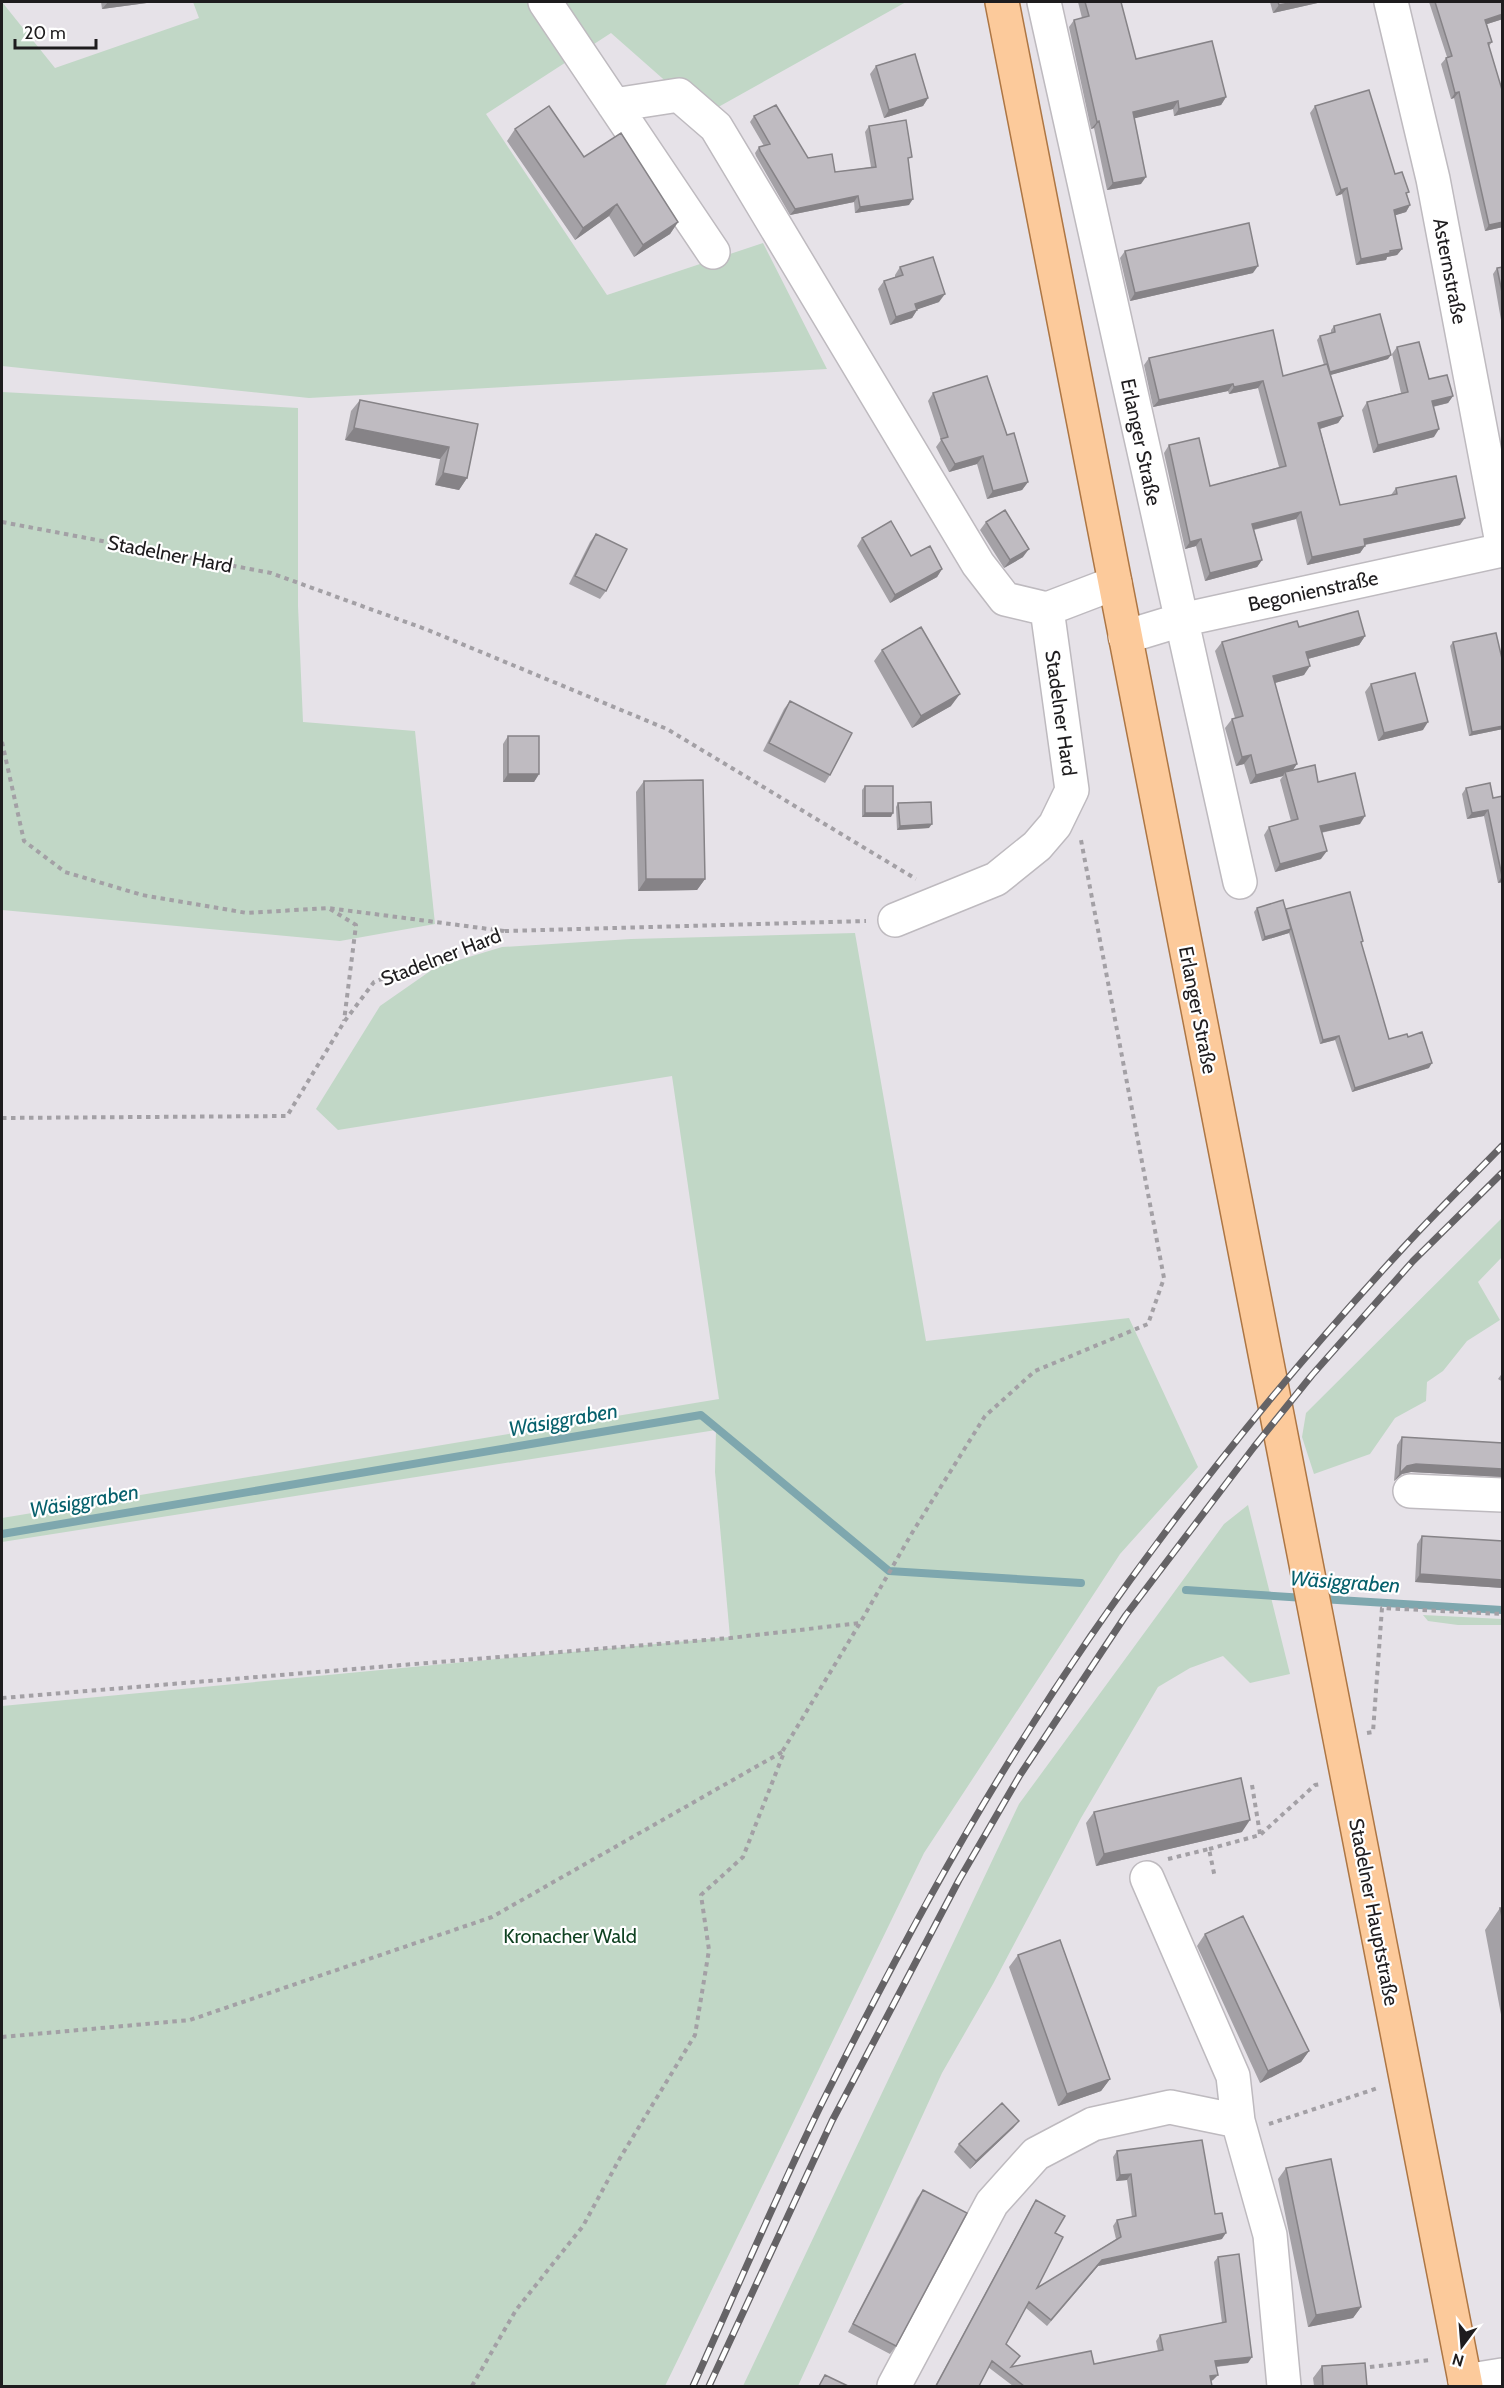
<svg xmlns="http://www.w3.org/2000/svg" width="1504" height="2388" viewBox="0 0 1504 2388" font-family="Cabin,sans-serif">
	<rect width="100%" height="100%" fill="#e6e2e8"/>
	<path fill="#c1d7c6" d="M2,2L55,68L199,18L193,2H906L704,115L611,33L486,114L607,295L763,243L827,369L309,398L2,366Z
		M2,392L298,408V606L303,722L415,731L435,924L340,941L2,910Z
		M855,933L926,1341L1129,1318L1198,1467L1120,1554L924,1853L665,2386H2V1706L730,1637L715,1472L716,1430L2,1542V1518L719,1399L672,1076L338,1130L316,1109L380,1006L436,967L502,947L631,939Z
		M1502,1218V1257L1478,1282L1500,1320L1467,1341L1443,1371L1427,1382L1426,1401L1395,1418L1370,1454L1314,1474L1302,1437L1306,1413Z
		M1248,1505L1290,1674L1250,1683L1223,1656L1190,1668L1158,1687L1081,1818L993,1984L942,2073L798,2386H743L1019,1804L1224,1524Z
		M1423,1615L1502,1619V1625H1458L1428,1621Z"/>
	<g fill="none" stroke-linecap="round" stroke-linejoin="round">
		<path stroke="#7ea7ae" stroke-width="8" d="M2,1534L701,1415L889,1571L1081,1583
			M1186,1590L1305,1598
			M1321,1599L1502,1610"/>
		<g stroke="#bebabf" stroke-width="36">
			<path id="minor" d="M545,2L713,252
				M1044,2L1240,882
				M1391,2L1433,179L1502,543
				M614,105L679,95L716,127L978,564L1005,599L1047,609L1115,583
				M1125,637L1181,620L1502,550
				M895,920L996,879L1037,846L1055,825L1072,790L1047,609
				M1410,1491L1502,1495
				M1147,1878L1233,2076L1238,2121L1270,2235L1284,2386
				M1465,2381L1502,2375
				M894,2386L992,2203L1036,2154L1093,2124L1170,2107L1238,2121"/>
		</g>
		<g stroke="#ad7644" stroke-width="36">
			<path id="major" d="M1002,2L1466,2386"/>
		</g>
		<path stroke="#a3a0a5" stroke-width="4" stroke-dasharray="4.5 4.5" stroke-linecap="butt" d="M2,522L271,573L428,630L667,729L916,879
			M2,742L24,841L65,872L142,895L247,913L328,908L504,931
			M330,909L356,925L344,1021
			M2,1118L287,1116L344,1022L374,982L505,931L866,921
			M2,1698L730,1638L860,1623
			M1367,1733L1373,1732L1382,1608L1502,1614
			M1252,1785L1260,1834
			M1209,1849L1260,1835L1315,1785L1321,1784
			M1168,1859L1209,1849L1215,1878
			M2,2037L190,2020L492,1917L782,1752
			M1269,2124L1378,2088
			M1361,2368L1431,2360
			M472,2386L516,2310L583,2226L620,2158L695,2035L709,1950L701,1895L743,1857L783,1755L782,1752L860,1623L912,1533L985,1416L1035,1371L1148,1324L1164,1278L1081,840"/>
		<use href="#minor" stroke="#fff" stroke-width="33"/>
		<use href="#major" stroke="#fcca9b" stroke-width="33"/>
		<g stroke="#656366" stroke-width="7">
			<path id="rail" d="M693,2386C735,2293 775,2199 820,2107C878,1991 939,1875 1007,1765C1120,1580 1256,1407 1403,1248C1435,1213 1469,1180 1502,1146
				M709,2386L832,2121L959,1880L1020,1775L1126,1615L1254,1447L1312,1375L1413,1261L1502,1173"/>
		</g>
		<use href="#rail" stroke="#fff" stroke-width="4.5" stroke-dasharray="14" stroke-linecap="butt"/>
	</g>
	<path fill="#a4a1a6" d="M101,2H154L102,9Z
		M1078,2H1121L1136,59L1226,97L1221,105L1174,116L1173,109L1134,118L1141,184L1107,190L1094,128L1091,129L1069,27L1074,20L1082,18Z
		M1270,2H1322L1273,13Z
		M1429,2H1503V19L1487,24L1492,42L1489,46L1503,93V227L1485,231L1454,98L1451,99L1441,64L1447,57Z
		M876,66L928,98L923,106L884,118L870,74Z
		M1315,106L1395,174L1407,194L1410,205L1406,212L1395,215L1402,249L1397,255L1387,257L1386,260L1356,265L1342,194L1336,196L1310,113Z
		M754,116L808,158L835,172L871,167L865,132L869,126L908,163L909,205L855,213L854,202L790,215L756,156L755,153L759,147L764,146L750,122Z
		M515,129L584,157L678,222L670,234L634,257L609,216L575,240L507,141Z
		M1125,251L1253,273L1130,301L1120,258Z
		M900,267L939,302L917,309V310L912,318L890,325L878,289L884,281L895,277V275Z
		M1503,267V320H1501L1493,274L1497,268Z
		M1334,326L1388,359L1330,375L1343,416L1338,423L1320,429L1340,505L1391,495L1396,488L1460,525L1365,545L1360,553L1307,565L1296,519L1254,530L1262,560L1257,567L1205,581L1196,546L1185,549L1164,453L1169,445L1210,486L1279,467L1258,388L1229,394L1228,391L1153,407L1144,365L1149,358L1283,376L1324,365L1317,340L1320,336L1331,333V330Z
		M1397,347L1429,379L1453,396L1448,403L1433,407L1434,437L1373,453L1362,410L1367,402L1401,393L1392,354Z
		M933,393L1007,435L1028,482L1022,490L987,499L977,464L949,472L936,447L941,440L928,401Z
		M360,400L478,424L467,478L459,490L435,485L440,459L345,440L351,411Z
		M986,522L1023,557L1004,568L980,530Z
		M596,534L606,591L600,599L569,584L590,542Z
		M862,538L911,556L942,569L937,577L890,603L857,546Z
		M1299,627L1365,636L1359,645L1308,659L1304,675L1275,683L1293,770L1318,782L1360,824L1321,833V859L1275,872L1264,835L1269,827L1291,821L1280,780L1283,776L1250,784L1244,764L1236,766L1225,728L1232,719L1235,718L1215,651L1222,642Z
		M1453,642L1503,663V729L1469,736L1450,646Z
		M882,650L951,706L912,728L874,661Z
		M1371,684L1423,730L1378,741L1365,692Z
		M790,701L830,775L825,783L763,751L784,709Z
		M508,736L539,774L534,782H503V744Z
		M644,781L705,879L697,890L638,891L636,792Z
		M865,786L891,817H862V790Z
		M1466,788L1493,798L1503,796V882L1498,883L1484,816L1467,819L1462,794Z
		M898,803L929,828L897,830L896,807Z
		M1257,908L1286,910L1363,941L1361,944L1389,1039L1408,1037L1429,1068L1352,1092L1335,1040L1320,1044L1289,933L1262,941L1254,912Z
		M1503,1372V1382L1498,1379Z
		M1402,1437L1503,1443V1477L1411,1472L1402,1474L1394,1481L1397,1445Z
		M1422,1536L1503,1541V1588L1415,1582L1417,1544Z
		M1094,1812L1242,1832L1096,1866L1086,1823Z
		M1500,1908H1503V2025L1485,1930Z
		M1205,1934L1309,2051L1301,2062L1260,2083L1197,1946Z
		M1018,1955L1110,2079L1101,2091L1058,2106L1009,1967Z
		M1019,2121L1013,2128L970,2169L954,2152L959,2144Z
		M1117,2151L1215,2214L1222,2239L1098,2266L1047,2326L1026,2308L1006,2344L1012,2366L1094,2364L1158,2351L1156,2341L1160,2335L1222,2323L1214,2262L1218,2257L1248,2363L1216,2367L1213,2380L1211,2381L1212,2386H1013L988,2367L979,2386H935L1032,2206L1036,2200L1055,2233L1037,2288L1116,2239L1113,2226L1117,2220L1132,2217L1127,2180L1116,2181L1113,2157Z
		M1286,2168L1361,2307L1353,2318L1308,2327L1278,2179Z
		M923,2190L896,2346L890,2354L848,2332L917,2198Z
		M1322,2366L1367,2386H1314L1313,2378Z"/>
	<path fill="#868387" d="M108,2H154L102,9Z
		M1294,2H1322L1273,13L1279,5Z
		M1503,14V19L1481,26L1485,20Z
		M1459,92L1454,98L1451,99L1455,93Z
		M1226,97L1221,105L1174,116L1179,109Z
		M928,98L923,106L884,118L889,110Z
		M1178,101L1173,109L1128,120L1133,112Z
		M1099,121L1094,128L1091,129L1097,122Z
		M1146,177L1141,184L1107,190L1113,183Z
		M1347,188L1342,194L1336,196L1341,190Z
		M858,196L854,202L790,215L795,209Z
		M913,199L909,205L855,213L860,207Z
		M617,204L609,216L575,240L583,228Z
		M1410,205L1406,212L1390,217L1394,210Z
		M678,222L670,234L634,257L643,245Z
		M1503,222V227L1485,231L1489,225Z
		M1402,249L1397,255L1387,257L1386,260L1356,265L1361,259Z
		M1258,266L1253,273L1130,301L1135,293Z
		M945,294L939,302L910,312L915,304Z
		M917,310L912,318L890,325L896,317Z
		M1391,355L1388,359L1327,376L1330,372Z
		M1263,381L1258,388L1229,394L1234,387Z
		M1233,384L1228,391L1153,407L1159,400Z
		M1453,396L1448,403L1427,408L1432,401Z
		M1343,416L1338,423L1313,431L1318,423Z
		M354,428L449,447L440,459L345,440Z
		M1439,429L1434,437L1373,453L1378,445Z
		M983,456L977,464L949,472L955,464Z
		M443,473L467,478L459,490L435,485Z
		M1028,482L1022,490L987,499L993,491Z
		M1301,512L1296,519L1247,531L1252,524Z
		M1465,518L1460,525L1358,546L1364,539Z
		M1201,539L1196,546L1185,549L1190,542Z
		M1365,546L1360,553L1307,565L1312,557Z
		M1029,549L1023,557L1004,568L1010,560Z
		M1262,560L1257,567L1205,581L1210,573Z
		M942,569L937,577L890,603L895,595Z
		M1365,636L1359,645L1300,661L1306,652Z
		M1310,666L1304,675L1267,685L1273,676Z
		M960,694L951,706L912,728L921,716Z
		M1428,722L1423,730L1378,741L1384,733Z
		M1503,726V729L1469,736L1472,732Z
		M1251,755L1244,764L1236,766L1242,757Z
		M1297,764L1291,773L1285,772L1283,776L1250,784L1256,775Z
		M508,774H539L534,782H503Z
		M1488,810L1484,816L1467,819L1472,813Z
		M865,813H893L891,817H862Z
		M1365,816L1360,824L1314,834L1320,826Z
		M932,824L929,828L897,830L900,826Z
		M1327,851L1321,859L1275,872L1280,864Z
		M1502,876L1503,882L1498,883Z
		M646,879H705L697,890L638,891Z
		M1291,929L1289,933L1262,941L1265,937Z
		M1339,1036L1335,1040L1320,1044L1323,1040Z
		M1432,1063L1429,1068L1352,1092L1355,1088Z
		M1416,1464L1503,1469V1477L1411,1472L1402,1474L1394,1481L1400,1473L1407,1466Z
		M1420,1574L1503,1580V1588L1415,1582Z
		M1250,1820L1242,1832L1096,1866L1104,1854Z
		M1309,2051L1301,2062L1260,2083L1268,2071Z
		M1110,2079L1101,2091L1058,2106L1067,2094Z
		M1019,2121L1013,2128L970,2169L976,2161Z
		M1131,2174L1127,2180L1116,2181L1120,2175Z
		M1226,2233L1222,2239L1098,2266L1047,2326L1102,2260Z
		M1361,2307L1353,2318L1308,2327L1316,2315Z
		M1252,2357L1248,2363L1211,2367L1215,2361Z
		M1218,2375L1213,2380L1206,2382L1210,2376Z"/>
	<path fill="#bfbbc1" stroke="#868387" stroke-width="1.5" d="M1085,2H1121L1136,59L1212,41L1226,97L1179,109L1178,101L1133,112L1146,177L1113,183L1099,121L1097,122L1074,20L1089,16Z
		M1278,2H1294L1279,5Z
		M1435,2H1503V14L1485,20L1492,42L1488,43L1503,93V222L1489,225L1459,92L1455,93L1446,58L1452,56Z
		M915,54L928,98L889,110L876,66Z
		M1369,90L1395,174L1402,172L1409,192L1406,193L1410,205L1394,210L1402,249L1390,251V253L1361,259L1347,188L1341,190L1315,106Z
		M776,105L808,158L832,154L835,172L876,167L869,126L906,120L912,157L908,158L913,199L860,207L858,196L795,209L760,151L759,147L770,144L754,116Z
		M549,106L584,157L621,133L678,222L643,245L617,204L583,228L515,129Z
		M1249,223L1258,266L1135,293L1125,251Z
		M933,257L945,294L915,304L917,310L896,317L884,281L903,275L900,267Z
		M1503,267V297L1497,268Z
		M1380,314L1391,355L1330,372L1320,336L1335,332L1334,326Z
		M1273,330L1283,376L1327,364L1343,416L1318,423L1340,505L1397,494L1396,488L1456,476L1465,518L1364,539L1365,546L1312,557L1301,512L1252,524L1262,560L1210,573L1201,539L1190,542L1169,445L1199,438L1210,486L1286,466L1263,381L1234,387L1233,384L1159,400L1149,358Z
		M1419,342L1429,379L1447,375L1453,396L1432,401L1439,429L1378,445L1367,402L1408,392L1397,347Z
		M987,376L1007,435L1014,433L1028,482L993,491L983,456L955,464L941,439L948,437L933,393Z
		M360,400L478,424L467,478L443,473L449,447L354,428Z
		M1005,510L1029,549L1010,560L986,522Z
		M891,521L911,556L930,546L942,569L895,595L862,538Z
		M596,534L627,549L606,591L575,576Z
		M1358,611L1365,636L1306,652L1310,666L1273,676L1297,764L1256,775L1251,755L1242,757L1232,719L1243,716L1222,642L1297,621L1299,627Z
		M921,627L960,694L921,716L882,650Z
		M1496,633L1503,663V726L1472,732L1453,642Z
		M1415,673L1428,722L1384,733L1371,684Z
		M790,701L852,733L830,775L769,743Z
		M508,736H539V774H508Z
		M1315,765L1318,782L1355,773L1365,816L1320,826L1327,851L1280,864L1269,827L1298,819L1285,772Z
		M703,780L705,879H646L644,781Z
		M1490,783L1493,798L1503,796L1502,876L1488,810L1472,813L1466,788Z
		M865,786H893V813H865Z
		M931,802L932,824L900,826L898,803Z
		M1350,892L1363,941L1361,942L1389,1039L1407,1034L1408,1037L1422,1032L1432,1063L1355,1088L1339,1036L1323,1040L1286,909Z
		M1283,900L1291,929L1265,937L1257,908Z
		M1402,1437L1503,1443V1469L1416,1464L1407,1466L1400,1473Z
		M1422,1536L1503,1541V1580L1420,1574Z
		M1241,1778L1250,1820L1104,1854L1094,1812Z
		M1500,1908H1503V1921Z
		M1243,1916L1309,2051L1268,2071L1205,1934Z
		M1060,1940L1110,2079L1067,2094L1018,1955Z
		M1002,2103L1019,2121L976,2161L959,2144Z
		M1202,2140L1215,2214L1222,2213L1226,2233L1102,2260L1051,2320L1029,2302L1006,2344L1020,2356L1011,2367L1091,2351L1094,2364L1163,2350L1160,2335L1226,2322L1218,2257L1239,2254L1252,2357L1215,2361L1218,2375L1210,2376L1212,2386H1024L992,2361L979,2386H936L1036,2200L1065,2216L1055,2233L1063,2237L1037,2288L1121,2237L1117,2220L1136,2216L1131,2174L1120,2175L1117,2151Z
		M1331,2159L1361,2307L1316,2315L1286,2168Z
		M923,2190L967,2213L896,2346L853,2324Z
		M1365,2363L1367,2386H1323L1322,2366Z
		M825,2375L848,2386H819Z"/>
	<g text-anchor="middle" stroke-width="4.5" stroke-linejoin="round" paint-order="stroke">
		<g font-size="20" fill="#1e1c1e" stroke="#fff">
			<text transform="translate(1450 271) rotate(79)" y="7">Asternstraße</text>
			<text transform="translate(1141 442) rotate(78)" y="7">Erlanger Straße</text>
			<text transform="translate(170 554) rotate(11)" y="7">Stadelner Hard</text>
			<text transform="translate(1313 591) rotate(-12)" y="7">Begonienstraße</text>
			<text transform="translate(1061 713) rotate(82)" y="7">Stadelner Hard</text>
			<text transform="translate(441 957) rotate(-21)" y="7">Stadelner Hard</text>
			<text transform="translate(1198 1010) rotate(79)" y="7">Erlanger Straße</text>
			<text transform="translate(1374 1912) rotate(79)" y="7">Stadelner Hauptstraße</text>
		</g>
		<g font-size="20" fill="#104222" stroke="#fff">
			<text x="570" y="1943">Kronacher Wald</text>
		</g>
		<g font-size="21" font-style="italic" fill="#06606c" stroke="#fff">
			<text transform="translate(563 1420) rotate(-10)" y="7">Wäsiggraben</text>
			<text transform="translate(84 1501) rotate(-10)" y="7">Wäsiggraben</text>
			<text transform="translate(1345 1582) rotate(4)" y="7">Wäsiggraben</text>
		</g>
	</g>
	<rect width="1504" height="2388" fill="none" stroke="#1e1c1e" stroke-width="6"/>
	<g transform="translate(1462 2346) rotate(196)" stroke="#ffffff" stroke-width="4.5" paint-order="stroke">
	<path d="M0-4.5L10 22L0 15L-10 22Z" fill="#1e1c1e"/>
	<text y="-9" font-size="16" font-weight="bold" text-anchor="middle" fill="#1e1c1e">N</text>
	</g>
	<path d="M15 39v9h81v-9" fill="none" stroke="#1e1c1e" stroke-width="3"/>
	<text x="24" y="39" font-size="18" fill="#1e1c1e" stroke="#ffffff" stroke-width="4.5" paint-order="stroke">20 m</text>
</svg>
